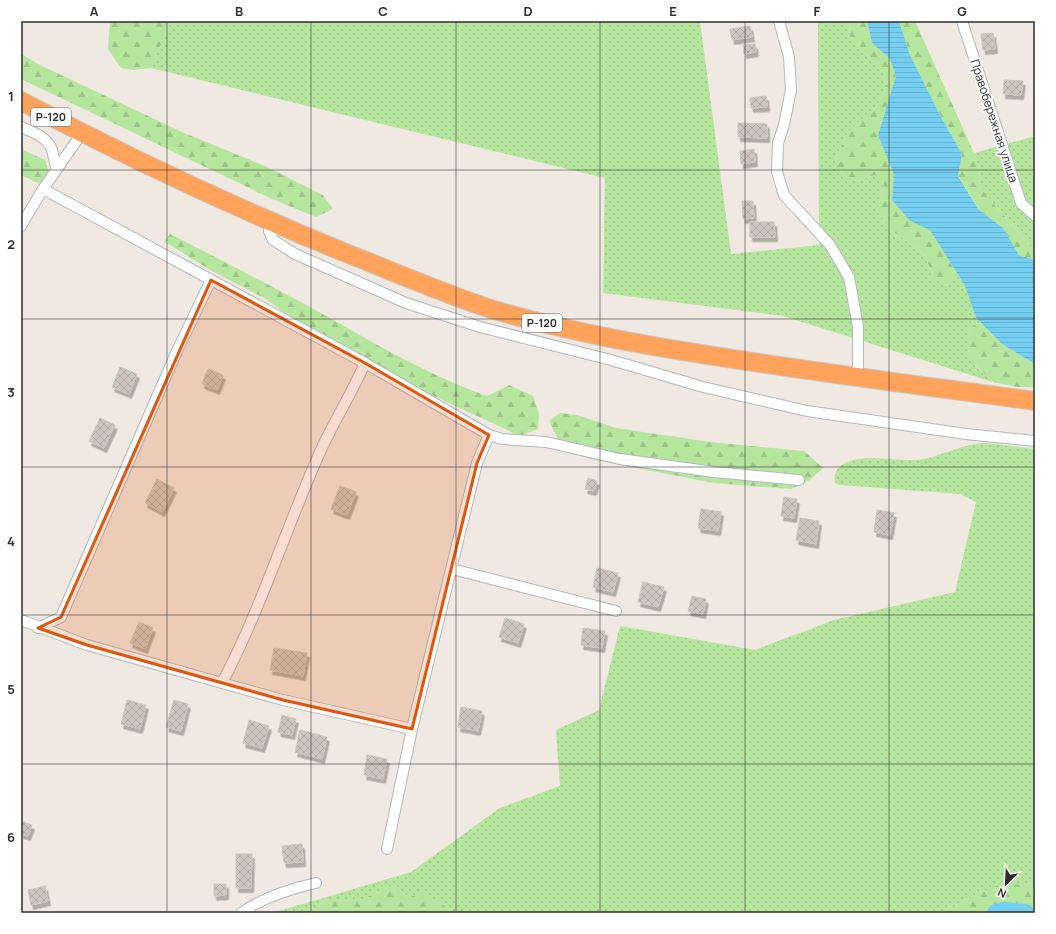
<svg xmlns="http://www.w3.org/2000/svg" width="1056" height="934" viewBox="0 0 1056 934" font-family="Manrope,sans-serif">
	<defs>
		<pattern id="grass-dots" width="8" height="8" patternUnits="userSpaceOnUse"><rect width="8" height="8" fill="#b6e59e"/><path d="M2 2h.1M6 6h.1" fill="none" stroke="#9dc588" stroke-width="1.8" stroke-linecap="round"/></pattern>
		<pattern id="forest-firs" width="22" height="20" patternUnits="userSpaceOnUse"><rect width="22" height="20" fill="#b6e59e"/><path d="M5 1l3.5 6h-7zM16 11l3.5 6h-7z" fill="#9dc588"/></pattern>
		<pattern id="water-rules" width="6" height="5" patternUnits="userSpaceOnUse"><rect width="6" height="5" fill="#75cff0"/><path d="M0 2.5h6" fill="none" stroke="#66b2ce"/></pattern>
		<pattern id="building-cross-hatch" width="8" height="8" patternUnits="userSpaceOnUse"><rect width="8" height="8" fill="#cbc7bf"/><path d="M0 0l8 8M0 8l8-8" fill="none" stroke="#afaba4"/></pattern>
		<filter id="shadow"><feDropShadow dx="2.5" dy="4.5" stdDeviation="0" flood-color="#0004"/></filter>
	</defs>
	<rect width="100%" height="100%" fill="#efe9e1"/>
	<path fill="url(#grass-dots)" d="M171,21H700L731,254L819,245L818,21H849L850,37L883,72L887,84L878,104L848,132L836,159L842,174L856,181L875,175L884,183L877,211L891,230L917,248L926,257L933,278L948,285L956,272L965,286L976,318L980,322L970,328C963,358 973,362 993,382L783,316L603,293L605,178L151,68Z
		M1035,136V252L978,185L980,171L974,153Z
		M986,443L1035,449V883L995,886L940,913H456L426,894L409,897L394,885L358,901L327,900L302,913H272L411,872L500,808L560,786L556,730L599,710L620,626L755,650L834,620L955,592L976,502L960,494L840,485L835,483C833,475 837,467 845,463C861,454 895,461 915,460C940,458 960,444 986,443Z"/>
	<path fill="url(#forest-firs)" d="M110,21H171L151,68L134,70L121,68L108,49Z
		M849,21H867L872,43L890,59L896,76L878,135L894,175L892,200L910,221L930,229L956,272L948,285L933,278L926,257L917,248L891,230L877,211L884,183L875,175L856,181L842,174L836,159L848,132L878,104L887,84L883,72L850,37Z
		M899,21H915L974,153L980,171L978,185L1034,251L1035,260L1019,255L1003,228L978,209L958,175L962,154L941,117L910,55Z
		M21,54L40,65L184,133L265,166L323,195L333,209L316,217L272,199L21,79Z
		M21,149L45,160L50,177L38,183L21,175Z
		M170,234C217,258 264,282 310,307C368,339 424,374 487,396L509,385L533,396L539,414L538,429L520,436L408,384L311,333L266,299L210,270L164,241Z
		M980,322L1002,344L1035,364V387H1017L993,382L970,359L967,342L970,328Z
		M560,413L577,415L616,428L710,442L804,451L823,468L810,480L791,489L714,483L590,459L568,447L558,439L549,421Z
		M1035,883V913H940L995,886Z
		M394,885L409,897L425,893L456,913H302L327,900L358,901Z"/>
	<path fill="url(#water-rules)" d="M867,21H899L910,55L941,117L962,154L958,176L978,209L1003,228L1019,255L1035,260V364L1002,344L976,318L965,286L930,230L910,221L892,200L894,175L878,135L896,76L890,59L872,43Z"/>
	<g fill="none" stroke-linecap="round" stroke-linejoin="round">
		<path stroke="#75cff0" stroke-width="18" d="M996,913L1004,911L1025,913"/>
	</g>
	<path fill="url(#building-cross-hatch)" stroke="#cbc5ba" filter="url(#shadow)" d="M750,26L752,37L732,40L730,29Z
		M993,33L995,49L983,50L981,34Z
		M755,44L756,52L744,54L743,45Z
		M1004,80L1023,81L1021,95L1003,94Z
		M766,96L767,107L751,108L750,98Z
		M738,123L767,124V138L738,137Z
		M754,149L755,162L741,164L740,151Z
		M742,201H753L754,218L743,219Z
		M750,222H774L775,237H750Z
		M120,367L137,374L129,394L112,387Z
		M208,369L223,375L217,390L202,384Z
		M100,418L115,425L104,448L89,441Z
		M588,478L597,481L594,491L585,489Z
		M157,479L174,488L162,512L145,503Z
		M340,486L356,492L347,515L331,509Z
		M784,497L797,499L794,518L781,516Z
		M701,509L721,512L718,531L698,528Z
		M877,510L894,513L890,535L874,532Z
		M800,518L819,521L816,544L796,540Z
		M597,568L618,573L613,592L593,587Z
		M643,582L664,587L658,607L638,602Z
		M692,596L706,599L703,614L688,611Z
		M505,618L524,624L518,643L499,637Z
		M139,622L153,628L145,649L130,643Z
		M583,628L605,631L602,648L581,645Z
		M274,648L307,653L303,676L270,670Z
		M127,700L146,705L140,729L121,724Z
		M174,700L188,704L181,731L166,727Z
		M461,707L482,711L478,731L458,727Z
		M282,715L296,719L292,735L278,732Z
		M249,720L269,726L262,748L243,743Z
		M300,730L327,737L322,759L295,752Z
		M367,755L387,759L383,779L364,775Z
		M21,821L32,825L28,836L21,834Z
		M302,844L303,862L284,863L282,846Z
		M236,854H252L251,888H236Z
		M214,884H226V895L214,896Z
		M45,886L48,901L31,905L28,890Z"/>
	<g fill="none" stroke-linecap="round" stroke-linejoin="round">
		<g stroke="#b4b7c1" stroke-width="12">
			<path id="street" d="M779,21L789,57L791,90L784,125L778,143L777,172L784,195L830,245L849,277L858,327V377
				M962,21L1021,203L1035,216
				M21,127C32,132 48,137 52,150C54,156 54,162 57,168
				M43,189L365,363L489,435
				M269,221V231L273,240L295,254L406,303L480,327L611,360L703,387L807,411L966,434L1035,441
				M21,226L43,189L82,133
				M452,569L616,611
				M21,620L87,645L222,683L283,700L412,729
				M38,628L61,617L177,351L211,280
				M222,683C261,609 286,528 320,452C334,421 352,393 365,363
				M387,849L412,729L477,463L489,435L502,439L546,442L620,459L714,472L799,480
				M241,913C263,897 290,889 316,883"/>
		</g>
		<g stroke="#c9c9c9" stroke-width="20">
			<path id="highway" d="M21,101C127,157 235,208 346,253C394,272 442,293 491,309C568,332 648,346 727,358C829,374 932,387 1035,401"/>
		</g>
		<use href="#street" stroke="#fff" stroke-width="10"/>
		<use href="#highway" stroke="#ffa35c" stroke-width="18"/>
	</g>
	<path fill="#df570e" fill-opacity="0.2" stroke="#df570e" stroke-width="3" stroke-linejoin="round" d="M211,280L365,363L489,435L477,463L412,729L283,700L87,645L38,628L61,617Z"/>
	<path fill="none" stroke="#2e2e2e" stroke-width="1" stroke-opacity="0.55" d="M167,21V913M311,21V913M456,21V913M600,21V913M745,21V913M889,21V913M21,170H1035M21,319H1035M21,467H1035M21,615H1035M21,764H1035"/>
	<g text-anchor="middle" stroke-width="4" stroke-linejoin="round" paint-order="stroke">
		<g fill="#fff" stroke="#6d6d6d" stroke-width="1">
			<rect x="31" y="108" width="40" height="18" rx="3"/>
			<rect x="522" y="314" width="40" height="18" rx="3"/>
		</g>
		<g font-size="11" font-weight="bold" fill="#2e2e2e">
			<text x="51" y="121">Р-120</text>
			<text x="542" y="327">Р-120</text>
		</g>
		<g font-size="12" fill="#2e2e2e" stroke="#fff">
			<text transform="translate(994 121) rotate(72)" y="4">Правобережная улица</text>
		</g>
	</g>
	<rect width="1056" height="934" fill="none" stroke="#ffffff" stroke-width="44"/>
	<g transform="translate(1006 884) rotate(204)" stroke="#ffffff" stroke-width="3" paint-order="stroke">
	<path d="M0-3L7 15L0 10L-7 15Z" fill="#2e2e2e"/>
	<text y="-6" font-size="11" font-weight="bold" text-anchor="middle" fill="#2e2e2e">N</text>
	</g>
	<rect x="22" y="22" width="1012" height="890" fill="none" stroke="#2e2e2e" stroke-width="1.5"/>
	<g font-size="13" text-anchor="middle" font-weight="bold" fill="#2e2e2e">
		<text x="94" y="16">A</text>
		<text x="239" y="16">B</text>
		<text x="383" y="16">C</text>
		<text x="528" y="16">D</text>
		<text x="673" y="16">E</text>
		<text x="817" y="16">F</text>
		<text x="962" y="16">G</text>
		<text x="11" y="101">1</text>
		<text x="11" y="249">2</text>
		<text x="11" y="397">3</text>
		<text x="11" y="546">4</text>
		<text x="11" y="694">5</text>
		<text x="11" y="842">6</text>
	</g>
</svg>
